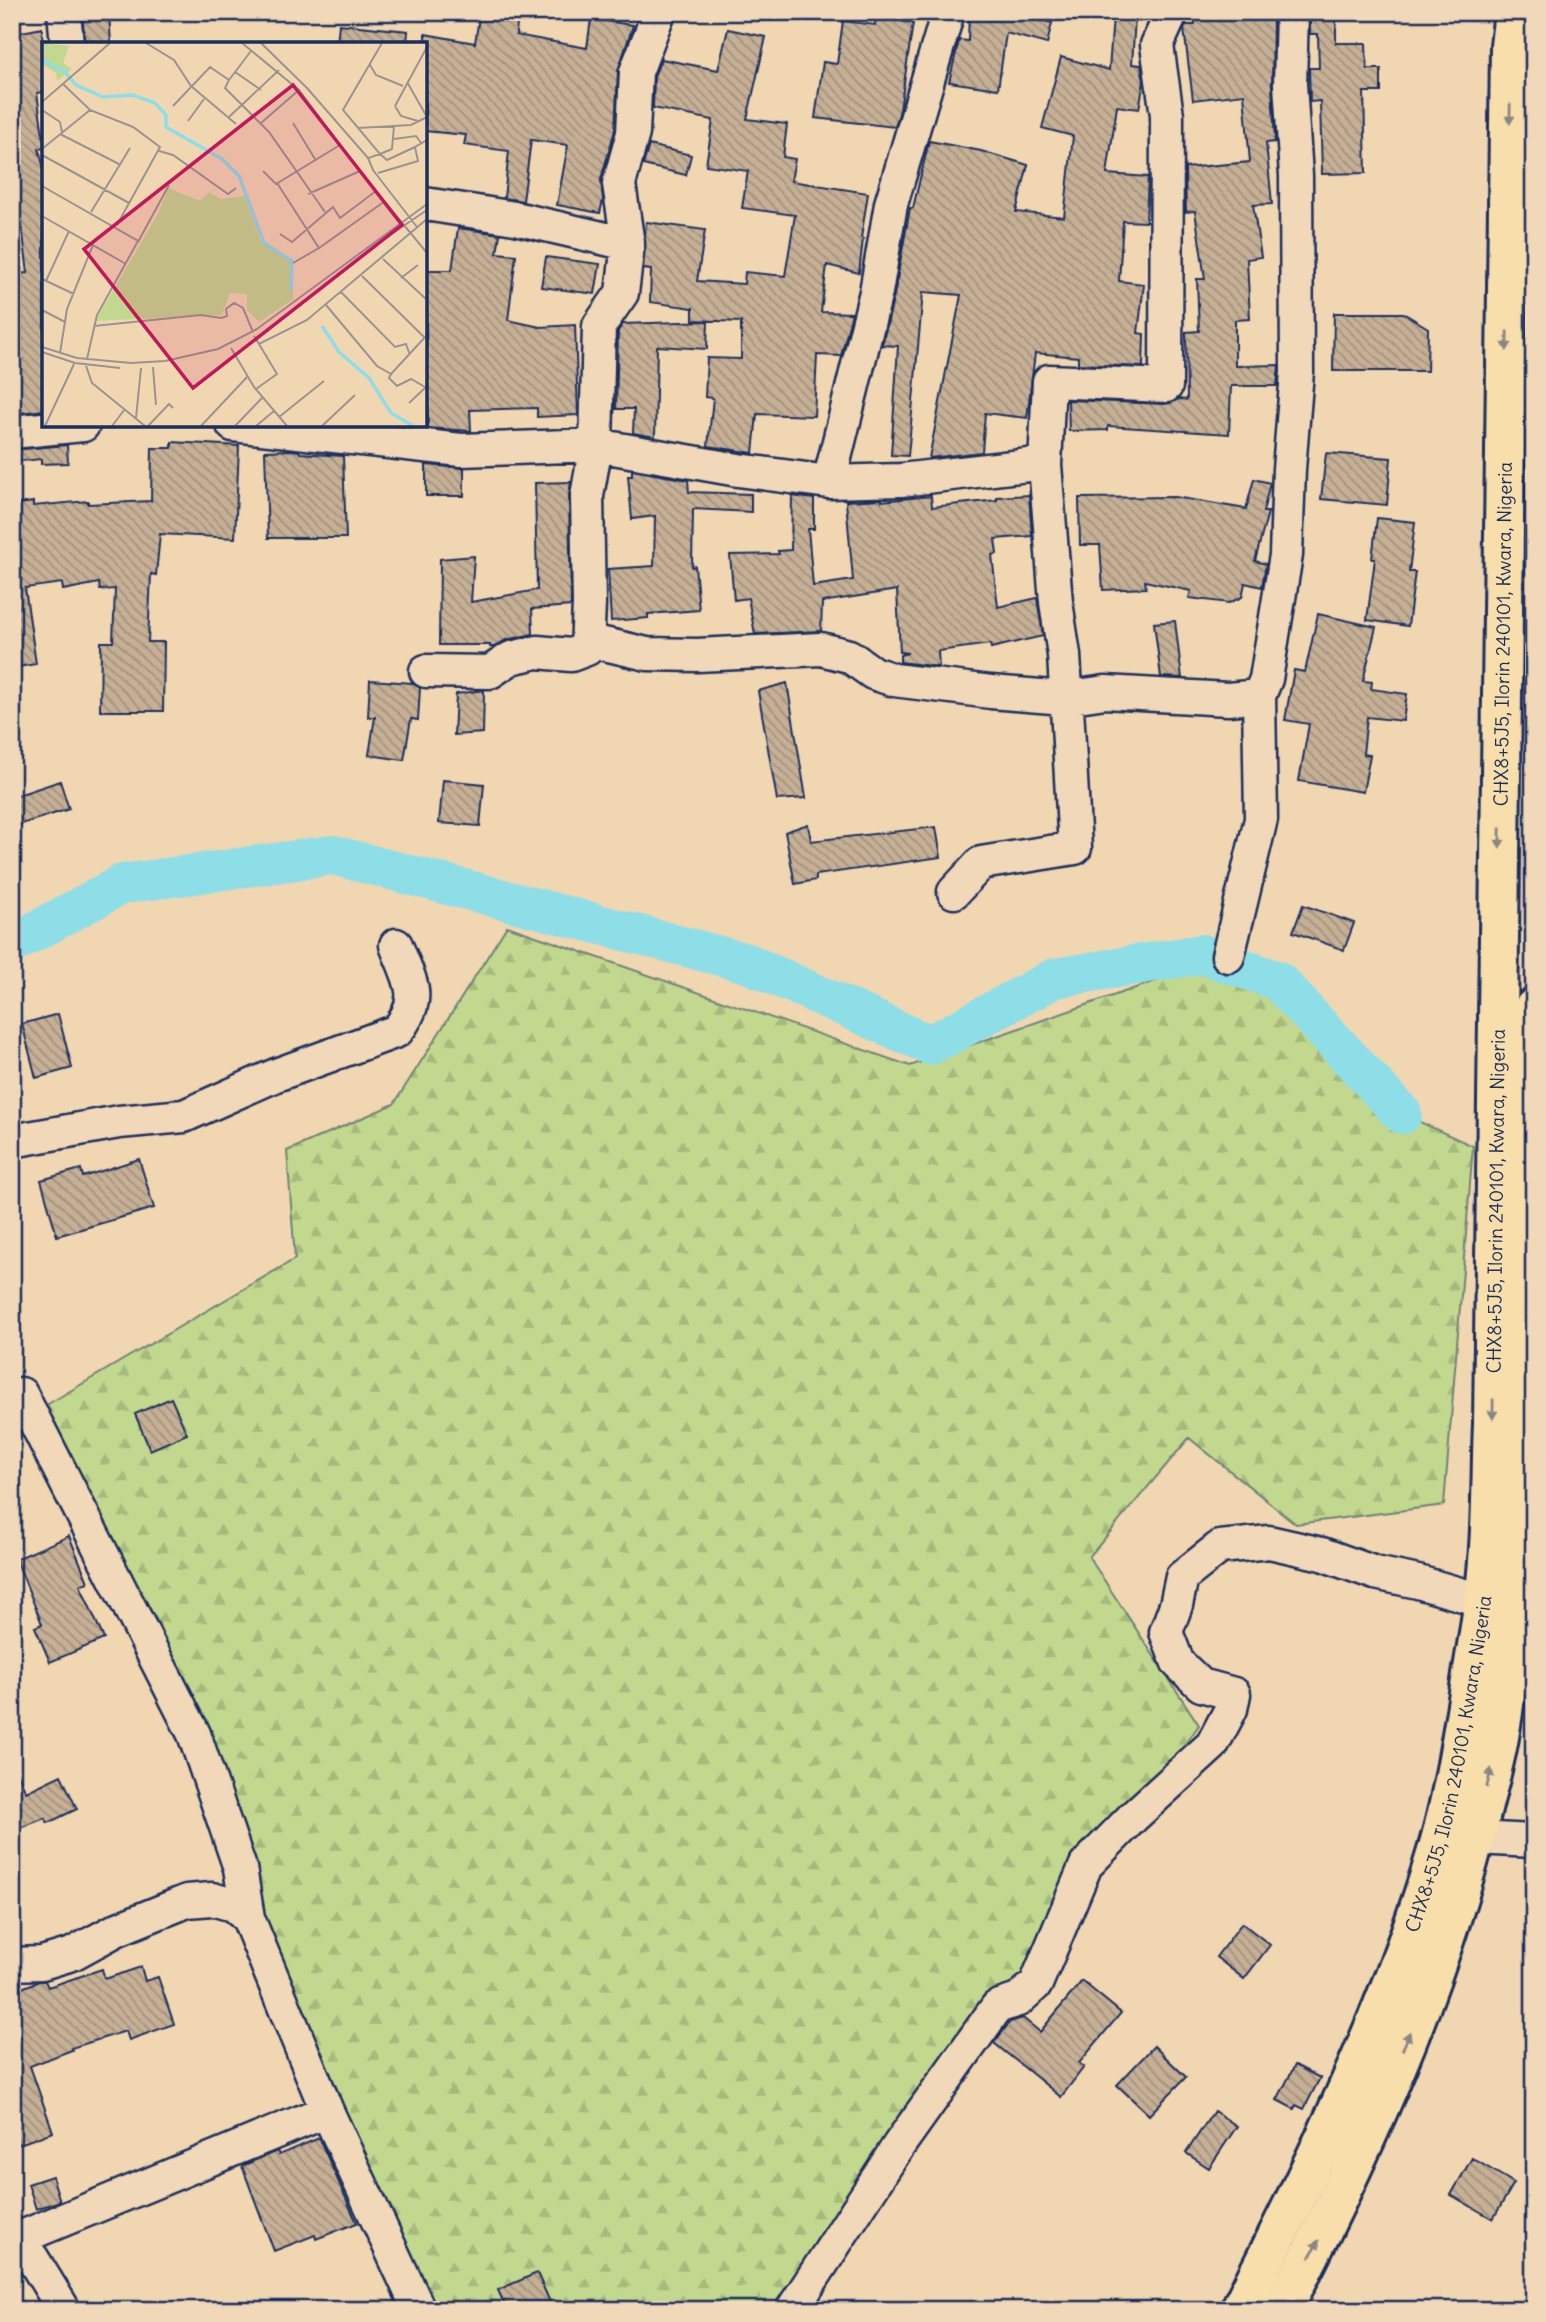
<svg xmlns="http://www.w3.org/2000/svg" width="1546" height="2322" viewBox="0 0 1546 2322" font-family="Delius,sans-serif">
	<defs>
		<pattern id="forest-firs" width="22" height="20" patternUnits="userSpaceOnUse" patternTransform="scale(1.75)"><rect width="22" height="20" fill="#c2d88e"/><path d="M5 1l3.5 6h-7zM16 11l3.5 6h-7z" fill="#a6ba7d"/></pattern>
		<pattern id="building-back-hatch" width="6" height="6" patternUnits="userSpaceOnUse" patternTransform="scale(1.75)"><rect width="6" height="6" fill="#c6b095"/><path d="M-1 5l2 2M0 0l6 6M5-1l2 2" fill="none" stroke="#a0907d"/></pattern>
	</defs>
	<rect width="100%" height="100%" fill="#f1d6b2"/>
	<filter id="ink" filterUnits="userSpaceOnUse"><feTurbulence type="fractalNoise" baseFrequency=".0143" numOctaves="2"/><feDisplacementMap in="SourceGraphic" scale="14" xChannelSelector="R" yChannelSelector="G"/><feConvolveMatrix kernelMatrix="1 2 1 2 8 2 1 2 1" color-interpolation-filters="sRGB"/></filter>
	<g filter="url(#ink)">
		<path fill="url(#forest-firs)" stroke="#6e8476" stroke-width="2" d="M507,926L910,1066L1228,956L1402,1114L1473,1146L1444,1505L1296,1524L1189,1438L1089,1557L1199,1725L782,2310H419L248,1918L159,1624L31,1414L295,1259L287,1151L394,1104Z"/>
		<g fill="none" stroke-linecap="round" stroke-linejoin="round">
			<path stroke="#8edee8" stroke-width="40" d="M12,944L122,884L333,855L747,963L930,1045L1055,978L1202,954L1278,981L1402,1114"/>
		</g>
		<path fill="url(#building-back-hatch)" stroke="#1b2f5e" stroke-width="2" d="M82,12H109L111,44H85Z
			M969,12H1012L1052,23L1047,44L1006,33L998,89L949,82L959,40L968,41Z
			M1194,12H1254L1255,20L1273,19L1272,85L1275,142L1266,143L1272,204L1253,205L1261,257L1247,259L1250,319L1235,320V366L1279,365L1277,386H1231L1229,434L1108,426V430L1069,431L1068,400L1165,404L1178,399L1187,400L1186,332L1199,331L1197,279H1205L1195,211L1186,212L1185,168L1250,162L1244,94L1193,100L1184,29L1186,25H1195Z
			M1310,12H1336V43H1366L1367,69H1381V92H1364L1366,173L1322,174L1320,101L1310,102L1309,68H1319L1318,34H1310Z
			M1113,16L1135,18L1132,64L1141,65L1144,81L1139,109L1117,106L1107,174L1148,177L1146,222L1123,221L1119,281L1144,284L1138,333L1144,334L1143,367L1078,364V357L1035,353L1027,418L985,413L982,452L929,458L961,295L923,292L908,456L891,455L898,346L882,345L894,296L910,208H913L929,141L981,151L1028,165L1016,212L1064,217L1073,136L1042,128L1061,57L1109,70Z
			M876,17L913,23L900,110L895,127L815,118L823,62L837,64L843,21L875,25Z
			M479,18L517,23L516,35L587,48L591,19L633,25L618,71L615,130L601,179L603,200L600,213L557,205L568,145L531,140L523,201L504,198L509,151L464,145L466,135L425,131V34L475,43Z
			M339,24L408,31L407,44H337Z
			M42,28L44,92L37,93L44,142V148L39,149L44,169V410L12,414V274L28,273L20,211L12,213V130L23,128L12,66V34Z
			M728,29L766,37L747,119L787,124L783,157L795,159L791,181L868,193L861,238L863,239L859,273L827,265L821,312L852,313L841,356L817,355L814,416L757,414L753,453L708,446L713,398L705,397L707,358L741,359V322L693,320V308L650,302L651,270L643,269L646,222L705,230L697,281L744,284L745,272L785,276L795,215L742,208L748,171L706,165L713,120L653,108L654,76L661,59L718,70Z
			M649,145L691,155L686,175L643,165Z
			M458,228L500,234L497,253L516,255L508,320L540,327L575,325L578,415L537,417V408L470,410L471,431L428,428L425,270H452Z
			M546,257L600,264L595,294L541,287Z
			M1334,313H1403L1428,328L1427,371H1333Z
			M708,321L707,349L657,346L655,437L633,433L634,409H616L618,331L623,324Z
			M172,442L239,446L235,538L160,534L156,575L151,574L148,642H164L163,711H100L101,642H113L115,589L100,590L99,583L63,590L62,583L25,588L36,664L12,668V505L33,502V506L88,501V504L151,501L152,448H172Z
			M67,445L68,463L41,464V459L12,462V450Z
			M293,450L299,451L300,453L343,456L346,538H268L265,451Z
			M1326,453L1391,458L1387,505L1321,499Z
			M426,465L464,468V496H426Z
			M632,470L688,480L689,492L751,494V512L693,509L692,567L695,566L699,610L648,614V618L611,621L608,569L654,566L655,516L632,519L628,476H632Z
			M1254,479L1270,483L1263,512H1268L1255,561L1266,564L1262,587L1245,583L1242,597L1229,603L1189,598L1191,591L1145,581L1146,588L1103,590L1100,545H1080L1079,498L1175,497L1246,509Z
			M571,482L569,496L571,606L532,609L533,634L506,640L494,647H490V645H439L440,559L474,556L471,602L537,590L535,483Z
			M1029,495L1032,536L995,539L997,554L992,555L998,607L1037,598L1043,636L991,648L990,644L938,651L939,667L900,662V655L908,653L900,652L897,590L822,602L821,631L755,634L748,598L734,600L730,555L779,554L778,551L791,550L792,496L814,499V529H808L813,586L853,580L846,501L882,499V501L931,496L932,507L997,500V497Z
			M1377,518L1415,522L1409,572H1415L1408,626L1367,620L1375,559H1372Z
			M1318,614L1376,627L1363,681L1372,682L1371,689L1407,694L1403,721L1367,717L1363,754L1370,755L1363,792L1299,781L1309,724L1285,720L1294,670L1305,672Z
			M1175,621L1182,678L1161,677L1154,623Z
			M370,680L413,683L420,688L418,720L411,719L404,760L369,755L375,717H368Z
			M787,683L806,798L777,800L758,691Z
			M484,690L483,733L454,735L456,694Z
			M443,780L484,784L480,826L439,823Z
			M60,781L69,809L12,827V797Z
			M808,824L811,841L936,827L941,857L816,875V880L795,884L785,832Z
			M1303,905L1354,923L1344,950L1293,932Z
			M58,1014L72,1068L36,1078L22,1024Z
			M139,1159L154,1208L57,1236L41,1180L81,1169L83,1177Z
			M171,1398L187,1434L150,1450L135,1414Z
			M69,1536L88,1582L80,1585L104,1639L50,1662L35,1627L42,1624L16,1559Z
			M12,1761L26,1792L61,1775L77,1809L48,1823L45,1818L12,1831Z
			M1242,1923L1270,1945L1244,1979L1216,1957Z
			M141,1967L145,1981L158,1977L174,2024L129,2040L126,2031L71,2048L72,2050L30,2066L53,2132L17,2145L12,2133V1992L39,1981H45L48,1987L102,1969L105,1979Z
			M1082,1981L1121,2013L1079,2063L1084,2067L1061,2097L994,2043L1010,2022L1023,2018L1040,2032Z
			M1154,2046L1186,2077L1149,2115L1117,2085Z
			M1295,2065L1320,2078L1304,2109L1296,2105L1294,2109L1277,2100Z
			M1214,2111L1237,2126L1209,2168L1186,2153Z
			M319,2138L357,2223L316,2239L315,2235L274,2251L242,2166L277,2151L279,2155Z
			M1472,2158L1514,2183L1493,2219L1451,2195Z
			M52,2176L60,2201L36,2209L28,2184Z
			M537,2273L550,2302L533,2310H507L498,2290Z"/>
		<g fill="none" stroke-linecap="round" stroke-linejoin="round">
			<g stroke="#1b2f5e" stroke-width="37">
				<path id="minor" d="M64,12L67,44
					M425,204L515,218L628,244
					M233,425L461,450L596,445L738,470L829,482L901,480L1028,465H1045
					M12,432L83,425
					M829,482L876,292L891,204L948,12
					M587,640L647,654L697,655L821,649L849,656L873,673L894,680L991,692L1065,698L1105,692L1228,699L1259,696L1266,679L1286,555L1289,469L1297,372L1296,176L1290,84L1292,12
					M426,671L490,672L511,658L537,652L571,655L587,649L589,604L587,496L596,445L599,326L622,293L628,244L619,184L633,133L636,72L659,12
					M954,892L981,863L1075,848L1064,655L1056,602L1045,465L1049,381L1166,386L1167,115L1157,45L1172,12
					M1228,956L1261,819L1259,696
					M12,1141L119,1122L184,1116L276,1075L397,1031C424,997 410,982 396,945
					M21,1394L194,1734L240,1868L248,1918
					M1475,1838L1534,1841
					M12,1964L42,1963L72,1954L118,1929L187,1901L212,1899L233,1905L248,1918L327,2111L419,2310
					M20,2238L64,2310
					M12,2241L327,2111
					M792,2310L899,2145L997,2007L1018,2000L1036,1984L1086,1865L1133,1817L1212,1745L1231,1709L1234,1694L1201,1685L1178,1663L1166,1632L1176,1605L1182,1577L1220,1547L1269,1542L1322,1554L1375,1573L1418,1582L1484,1601"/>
			</g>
			<g stroke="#1b2f5e" stroke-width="44">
				<g id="major">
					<path id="s1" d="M1240,2310C1316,2161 1391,2009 1438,1848C1453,1796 1461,1741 1470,1687C1477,1645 1485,1604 1488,1561C1492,1516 1491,1470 1493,1424L1510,46L1514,12"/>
					<path d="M1282,2310C1365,2150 1440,1984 1482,1809C1488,1785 1495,1761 1499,1737C1512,1664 1514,1588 1519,1515C1529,1346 1530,1177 1534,1008"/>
				</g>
			</g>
			<use href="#minor" stroke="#f1d8b8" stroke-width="32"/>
			<use href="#major" stroke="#f8deab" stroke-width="38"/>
		</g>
		<defs><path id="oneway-solid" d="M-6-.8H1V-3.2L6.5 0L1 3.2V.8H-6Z" transform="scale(1.75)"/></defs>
		<g fill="#8a8684">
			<use href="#oneway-solid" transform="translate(1510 114) rotate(91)"/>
			<use href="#oneway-solid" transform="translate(1507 341) rotate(91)"/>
			<use href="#oneway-solid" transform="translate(1500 838) rotate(91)"/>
			<use href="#oneway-solid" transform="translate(1493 1409) rotate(91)"/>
			<use href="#oneway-solid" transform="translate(1489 1778) rotate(-76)"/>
			<use href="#oneway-solid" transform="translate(1406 2041) rotate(-68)"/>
			<use href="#oneway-solid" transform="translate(1314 2249) rotate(-62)"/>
		</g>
	</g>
	<g text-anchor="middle" stroke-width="5" stroke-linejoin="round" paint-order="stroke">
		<g font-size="19" fill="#1b2f5e" stroke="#f1d8b8">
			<text dy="7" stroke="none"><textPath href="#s1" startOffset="1722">CHX8+5J5, Ilorin 240101, Kwara, Nigeria</textPath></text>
			<text dy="7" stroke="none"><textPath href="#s1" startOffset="1155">CHX8+5J5, Ilorin 240101, Kwara, Nigeria</textPath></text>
			<text dy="7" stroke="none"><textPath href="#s1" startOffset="588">CHX8+5J5, Ilorin 240101, Kwara, Nigeria</textPath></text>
		</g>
	</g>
	<g transform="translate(42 42)">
		<rect width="385" height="385" fill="#f1d6b2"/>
		<path d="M126,146L158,159L167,150L179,157L203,154L219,200L251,221V257L217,280L205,268V252L188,251L180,273L53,279L116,172Z" fill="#c2d88e"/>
		<path d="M0,1L27,4L21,21L30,27L15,39L14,31L0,22Z" fill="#c2d88e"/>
		<path fill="none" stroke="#8edee8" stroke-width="3.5" d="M0,18L23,30L34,43L61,55L91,53L113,61L124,73V85L180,117L197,134L222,201L250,219L249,248M280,284L297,310L327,336L349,371L371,384"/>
		<path fill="none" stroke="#9b9390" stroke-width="2" d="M104,1L132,18L149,44L194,82M200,1L257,48M219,1L265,46L326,116M340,1L301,68L338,112L326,116L331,128L375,185M328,23L334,33L361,44M193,30L219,48M187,38L209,9M365,40L385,75M21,42L48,68L91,85L118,105L75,183M0,60L68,1M131,64L168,25L187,38L183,46L227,90L283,170M353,64L385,5M353,64L359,74L376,79M0,68L18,80L20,90M187,75L237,28M146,79L162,57M219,81L257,48L298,103M251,81L273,117M316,86L369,83L385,75M18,92L77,122M352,97L374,94L380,102M0,107L48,68M117,109L131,113L186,152L194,146M338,112L345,118L373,105M338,112L350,107L352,84M0,113L87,161M221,129L234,142L298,103L334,149M336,131L376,119L373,105L385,98M235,141L277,206L343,159M0,144L96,199L55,273L45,317M266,152L318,129M49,170L88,106M0,174L84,222M238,192L250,200L291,165L298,176L334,149L385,211M345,195L385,168M96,200L127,143M341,217L385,258M251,221L277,206M320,234L382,295M359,236L376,223M0,237L32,252M4,239L27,189M299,250L353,305L364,302L368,313M284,263L335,324L349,332M0,268L23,280M52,284L159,273L179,276L185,274L184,267L192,261L201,266L211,290M212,294L217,302L265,278L385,177M0,305L35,316L89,321L123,319L176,307L215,287L385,162M189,306L212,345L245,384M0,310L33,321L78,326M18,311L25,267L51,203M43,321L50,341L103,384M111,325L114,363M349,332L385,293M349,332L347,336L355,344L369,337L383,345M214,347L235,332L217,302M367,361L384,345M237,375L282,339M94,376L99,326M3,384L32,322M70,384L83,367M106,384L127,362L131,366M159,384L206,334M193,384L220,356M214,384L232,369M280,384L313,353"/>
		<path fill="#c2185b" fill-opacity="0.15" stroke="#c2185b" stroke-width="3.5" d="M251,43L360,183L151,346L42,207Z"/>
		<rect width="385" height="385" fill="none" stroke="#1b2f5e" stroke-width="3.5"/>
	</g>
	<rect width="1546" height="2322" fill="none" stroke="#f1d8b8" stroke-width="42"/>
	<rect x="21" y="21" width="1504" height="2280" fill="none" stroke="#1b2f5e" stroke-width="2.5" filter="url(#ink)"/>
</svg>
